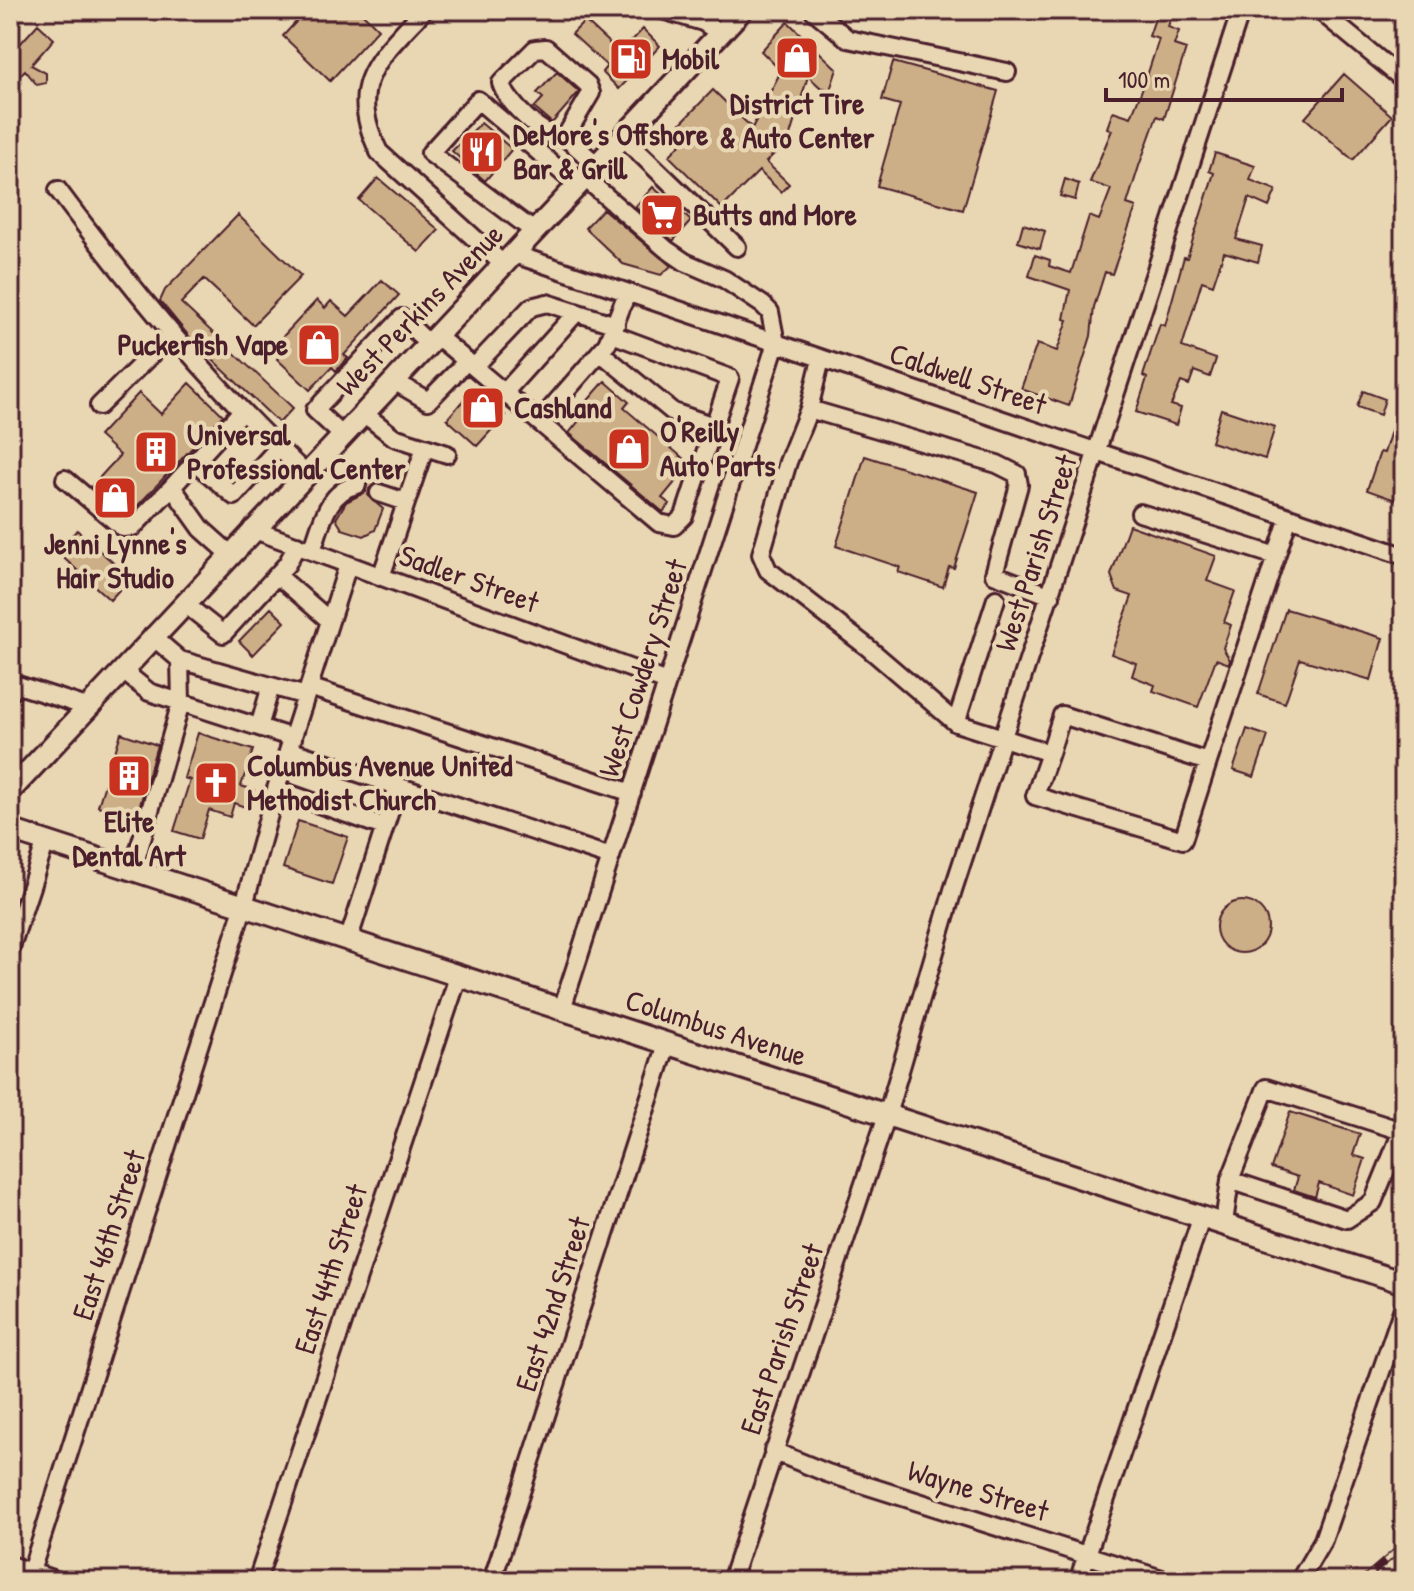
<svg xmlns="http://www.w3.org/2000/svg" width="1414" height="1591" viewBox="0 0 1414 1591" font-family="'Patrick Hand',sans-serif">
	<rect width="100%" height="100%" fill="#e9d7b4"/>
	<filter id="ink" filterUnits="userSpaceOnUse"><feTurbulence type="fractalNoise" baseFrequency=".0125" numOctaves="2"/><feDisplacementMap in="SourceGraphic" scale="16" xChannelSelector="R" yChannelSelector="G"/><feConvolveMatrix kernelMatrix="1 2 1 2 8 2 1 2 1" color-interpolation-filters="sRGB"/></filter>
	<g filter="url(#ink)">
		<path fill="#cdaf87" stroke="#4a1f2b" stroke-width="2" d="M307,10H359L378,29L330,81L283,36Z
			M1158,10H1173L1168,27L1179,31L1174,45L1186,49L1164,119L1157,116L1139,166L1127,204L1136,207L1112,274L1105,272L1094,307L1091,336L1069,406L1021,389L1037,344L1057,351L1068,320L1064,319L1070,290L1029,276L1035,255L1050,260L1049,266L1071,273L1089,216L1099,220L1111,189L1090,182L1112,130L1107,128L1113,111L1131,117L1145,82L1159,39L1149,36Z
			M585,21L620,53L643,29L660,46L619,89L602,72L607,66L572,34Z
			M788,22L837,69L830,90L820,87L808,76L789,139L766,162L789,184L781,192L759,171L722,208L669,156L691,133L681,123L713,90L752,128L781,71L761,51Z
			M38,24L54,39L31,65L46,73V83L37,85L25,70L10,86V55Z
			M893,62L998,91L963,210L877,186L900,105L882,100Z
			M557,72L579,92L552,123L534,108L543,98L537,93Z
			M1344,74L1392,116L1353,160L1305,118Z
			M481,123L512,149L485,181L452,151Z
			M1215,153L1255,166L1250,180L1276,190L1269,207L1249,198L1236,239L1262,246L1258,262L1224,252L1213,285L1202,281L1182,347L1216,359L1210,377L1194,371L1189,385L1181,382L1171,405L1181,408L1176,425L1136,412L1147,378L1143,376L1160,324L1165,326L1184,257L1187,258L1214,173L1209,171Z
			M378,178L439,230L419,252L359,200Z
			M1065,179L1079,184L1075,200L1060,196Z
			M653,187L691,221L673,241L635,207Z
			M603,209L671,266L661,275L623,264L585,228Z
			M238,215L301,276L253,325L204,279L181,303L293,408L279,423L192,340L160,301L165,290Z
			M1023,224L1045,231L1040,249L1018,242Z
			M382,280L399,295L344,355L348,358L336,371L332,367L310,390L277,359L283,352L275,345L317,300L325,308L331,301L348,316Z
			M605,381L629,402L624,408L690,464L662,498L670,504L663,512L569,433L588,410L583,406Z
			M190,383L223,415L127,517L91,487L120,455L99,436L139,393L161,414Z
			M474,388L505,415L477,446L447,419Z
			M1363,391L1385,399L1380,415L1357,407Z
			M1401,399L1404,484L1398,501L1367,490L1380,452L1384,453Z
			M1221,409L1275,427L1265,459L1211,442Z
			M865,456L978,492L954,568L949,567L943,587L898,572L900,567L836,546Z
			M366,479L376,483L369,489L368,496L383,509L375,530L364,536L342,529L336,519L346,502L366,492Z
			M1129,525L1216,556L1207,581L1235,591L1224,622L1231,625L1223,648L1230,660L1229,664L1216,659L1198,707L1153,691L1155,685L1132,676L1136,663L1111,654L1132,596L1117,591L1111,575Z
			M77,530L130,578L110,600L57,552Z
			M271,608L285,622L253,655L239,641Z
			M1286,609L1383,638L1371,680L1300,659L1285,703L1258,694Z
			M1247,729L1268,736L1254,777L1233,770Z
			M121,733L157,745L136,819L98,806Z
			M198,733L253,750L241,786L254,790L248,808L234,803L230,817L209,810L200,839L174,831L190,780L184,778Z
			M298,821L348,837L332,884L283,868Z
			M1216 927a26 26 0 1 1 52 0a26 26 0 1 1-52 0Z
			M1290,1112L1360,1134L1353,1155L1365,1159L1353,1195L1319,1183L1315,1197L1294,1190L1298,1177L1271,1168Z"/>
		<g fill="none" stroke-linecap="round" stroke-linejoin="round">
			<g stroke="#4a1f2b" stroke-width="22">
				<path id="minor" d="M424,10C379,59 345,83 379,152L504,265
					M662,10L703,22L720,33
					M813,10L848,39L1007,72
					M1319,10L1404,80
					M565,137L591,93L588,85L546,48L535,49L501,83C506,102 544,140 565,137L597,165
					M623,137L737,247
					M58,190C134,292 213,387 306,474
					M535,232L430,153L478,100L578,186
					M514,254L1404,556
					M437,336L659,523L674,526L684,516L730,378L612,334
					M600,352L673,412L714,426
					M821,359L809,409L788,462L761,554L768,570L866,646L956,723L1050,753L1062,715L1208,762L1289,517
					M474,367L531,307L547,303L616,325
					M394,381L428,401L467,361
					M504,393L576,313
					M99,406L172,334
					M809,409L997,464L1017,474L1019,485L994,574L1051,596
					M363,413L394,437L447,454
					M539,422L607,344L627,293
					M342,435L315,410L402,318L429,344
					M195,462L234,496L278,448
					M65,479L123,528L133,527L172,487
					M379,493L406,502
					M1140,513L1276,556
					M252,529L667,682
					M312,551C321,525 327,491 357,485
					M230,554L202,529L172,487L240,413
					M277,575L330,621
					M381,577L425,447
					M184,603L223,634L287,564L297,545
					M152,636L180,660L306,696
					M122,670L149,692L293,738
					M309,687L632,793
					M10,693L18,685L87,707
					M956,723L996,599
					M259,727L271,686
					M289,750L611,857
					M1050,753L1035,796L1183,840L1208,762
					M276,789L384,827
					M133,870L181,702L180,660
					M349,938L398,786
					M10,950L46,841
					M562,1009L776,343L770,312L763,305L724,279L685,262L666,249L585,178
					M1224,1223L1230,1180L1266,1088L1402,1131L1373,1202L1347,1219L1230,1180
					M773,1451L827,1473L1168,1581
					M10,1565L58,1581
					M28,1581L244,905L276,789L348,565
					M257,1581L459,974
					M492,1581L667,1044
					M731,1581L887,1115L953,890L1241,10
					M1078,1581L1202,1216
					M1299,1581L1323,1540L1404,1305"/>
			</g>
			<g stroke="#4a1f2b" stroke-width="26">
				<path id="major" d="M10,791L742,10
					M10,830L1404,1283"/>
			</g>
			<use href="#minor" stroke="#e9d7b4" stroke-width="16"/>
			<use href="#major" stroke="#e9d7b4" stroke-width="20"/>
			<g stroke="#4a1f2b" stroke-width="8">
				<path id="rail" d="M1362,1581L1404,1545"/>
			</g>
			<use href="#rail" stroke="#e9d7b4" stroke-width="5" stroke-dasharray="15" stroke-linecap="butt"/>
		</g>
	</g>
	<defs>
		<g id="shop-square" transform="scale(2.3)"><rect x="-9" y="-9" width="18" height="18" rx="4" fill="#c8321e" stroke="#e9d7b4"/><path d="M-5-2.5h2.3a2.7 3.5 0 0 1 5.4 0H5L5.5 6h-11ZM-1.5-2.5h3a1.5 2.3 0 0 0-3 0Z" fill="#fff"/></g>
		<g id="fuel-square" transform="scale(2.3)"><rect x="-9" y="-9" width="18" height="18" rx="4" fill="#c8321e" stroke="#e9d7b4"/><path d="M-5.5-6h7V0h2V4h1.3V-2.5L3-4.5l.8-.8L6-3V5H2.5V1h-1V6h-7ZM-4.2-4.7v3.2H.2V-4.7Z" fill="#fff"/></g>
		<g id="restaurant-square" transform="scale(2.3)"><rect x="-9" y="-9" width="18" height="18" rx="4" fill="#c8321e" stroke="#e9d7b4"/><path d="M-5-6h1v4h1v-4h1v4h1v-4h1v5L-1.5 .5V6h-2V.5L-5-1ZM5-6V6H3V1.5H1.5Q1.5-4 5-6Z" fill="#fff"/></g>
		<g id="supermarket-square" transform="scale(2.3)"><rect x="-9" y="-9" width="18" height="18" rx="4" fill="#c8321e" stroke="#e9d7b4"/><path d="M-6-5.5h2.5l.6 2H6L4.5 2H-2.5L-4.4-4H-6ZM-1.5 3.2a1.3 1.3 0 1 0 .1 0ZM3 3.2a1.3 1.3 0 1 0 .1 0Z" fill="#fff"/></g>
		<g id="building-square" transform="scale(2.3)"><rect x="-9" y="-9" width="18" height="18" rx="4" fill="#c8321e" stroke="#e9d7b4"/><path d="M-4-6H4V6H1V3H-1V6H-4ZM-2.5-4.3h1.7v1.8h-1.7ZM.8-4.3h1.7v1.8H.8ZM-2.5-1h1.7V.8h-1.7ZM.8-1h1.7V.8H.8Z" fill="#fff"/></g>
		<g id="church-square" transform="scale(2.3)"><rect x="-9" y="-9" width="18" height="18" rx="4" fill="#c8321e" stroke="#e9d7b4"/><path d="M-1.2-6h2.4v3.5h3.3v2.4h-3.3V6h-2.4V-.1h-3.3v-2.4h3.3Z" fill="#fff"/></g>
	</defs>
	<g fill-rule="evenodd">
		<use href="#shop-square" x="797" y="58"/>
		<use href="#fuel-square" x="631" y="59"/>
		<use href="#restaurant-square" x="482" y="152"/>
		<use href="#supermarket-square" x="662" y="215"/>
		<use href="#shop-square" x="319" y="345"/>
		<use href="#shop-square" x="483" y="408"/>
		<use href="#shop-square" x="629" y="449"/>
		<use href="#building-square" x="156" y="452"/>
		<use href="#shop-square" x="115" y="498"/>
		<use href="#building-square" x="129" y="776"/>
		<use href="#church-square" x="216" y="783"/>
	</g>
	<g text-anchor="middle" stroke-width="8" stroke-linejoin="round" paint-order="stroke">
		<g font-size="30" font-weight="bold" fill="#4a1f2b" stroke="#e9d7b4" text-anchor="start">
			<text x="662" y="69">Mobil</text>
			<text x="797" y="114" text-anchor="middle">District Tire<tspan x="797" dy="34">&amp; Auto Center</tspan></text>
			<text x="513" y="145">DeMore's Offshore<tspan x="513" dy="34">Bar &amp; Grill</tspan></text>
			<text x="693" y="225">Butts and More</text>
			<text x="288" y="355" text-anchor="end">Puckerfish Vape</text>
			<text x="514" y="418">Cashland</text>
			<text x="660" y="442">O'Reilly<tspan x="660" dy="34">Auto Parts</tspan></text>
			<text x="187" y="445">Universal<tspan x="187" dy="34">Professional Center</tspan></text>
			<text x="115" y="554" text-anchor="middle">Jenni Lynne's<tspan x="115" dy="34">Hair Studio</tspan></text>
			<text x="247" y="776">Columbus Avenue United<tspan x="247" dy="34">Methodist Church</tspan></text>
			<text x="129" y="832" text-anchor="middle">Elite<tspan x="129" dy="34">Dental Art</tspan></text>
		</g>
		<g font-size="30" fill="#4a1f2b" stroke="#e9d7b4">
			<text transform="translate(420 310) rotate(-46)" y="10">West Perkins Avenue</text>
			<text transform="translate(968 379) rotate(19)" y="10">Caldwell Street</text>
			<text transform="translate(1036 553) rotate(-72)" y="10">West Parish Street</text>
			<text transform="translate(469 579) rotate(20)" y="10">Sadler Street</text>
			<text transform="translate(643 668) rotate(-72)" y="10">West Cowdery Street</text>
			<text transform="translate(716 1028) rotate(18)" y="10">Columbus Avenue</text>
			<text transform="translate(109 1235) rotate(-72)" y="10">East 46th Street</text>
			<text transform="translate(331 1269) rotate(-72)" y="10">East 44th Street</text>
			<text transform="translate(553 1304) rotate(-72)" y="10">East 42nd Street</text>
			<text transform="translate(782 1339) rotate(-71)" y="10">East Parish Street</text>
			<text transform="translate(978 1491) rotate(17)" y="10">Wayne Street</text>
		</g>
	</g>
	<rect width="1414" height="1591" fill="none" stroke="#e9d7b4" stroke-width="40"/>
	<rect x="20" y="20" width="1374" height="1551" fill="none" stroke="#4a1f2b" stroke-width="3" filter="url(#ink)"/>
	<path d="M1106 88v12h236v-12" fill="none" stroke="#4a1f2b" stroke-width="4"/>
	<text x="1118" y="88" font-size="24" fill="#4a1f2b" stroke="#e9d7b4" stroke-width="6" paint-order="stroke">100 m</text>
</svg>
